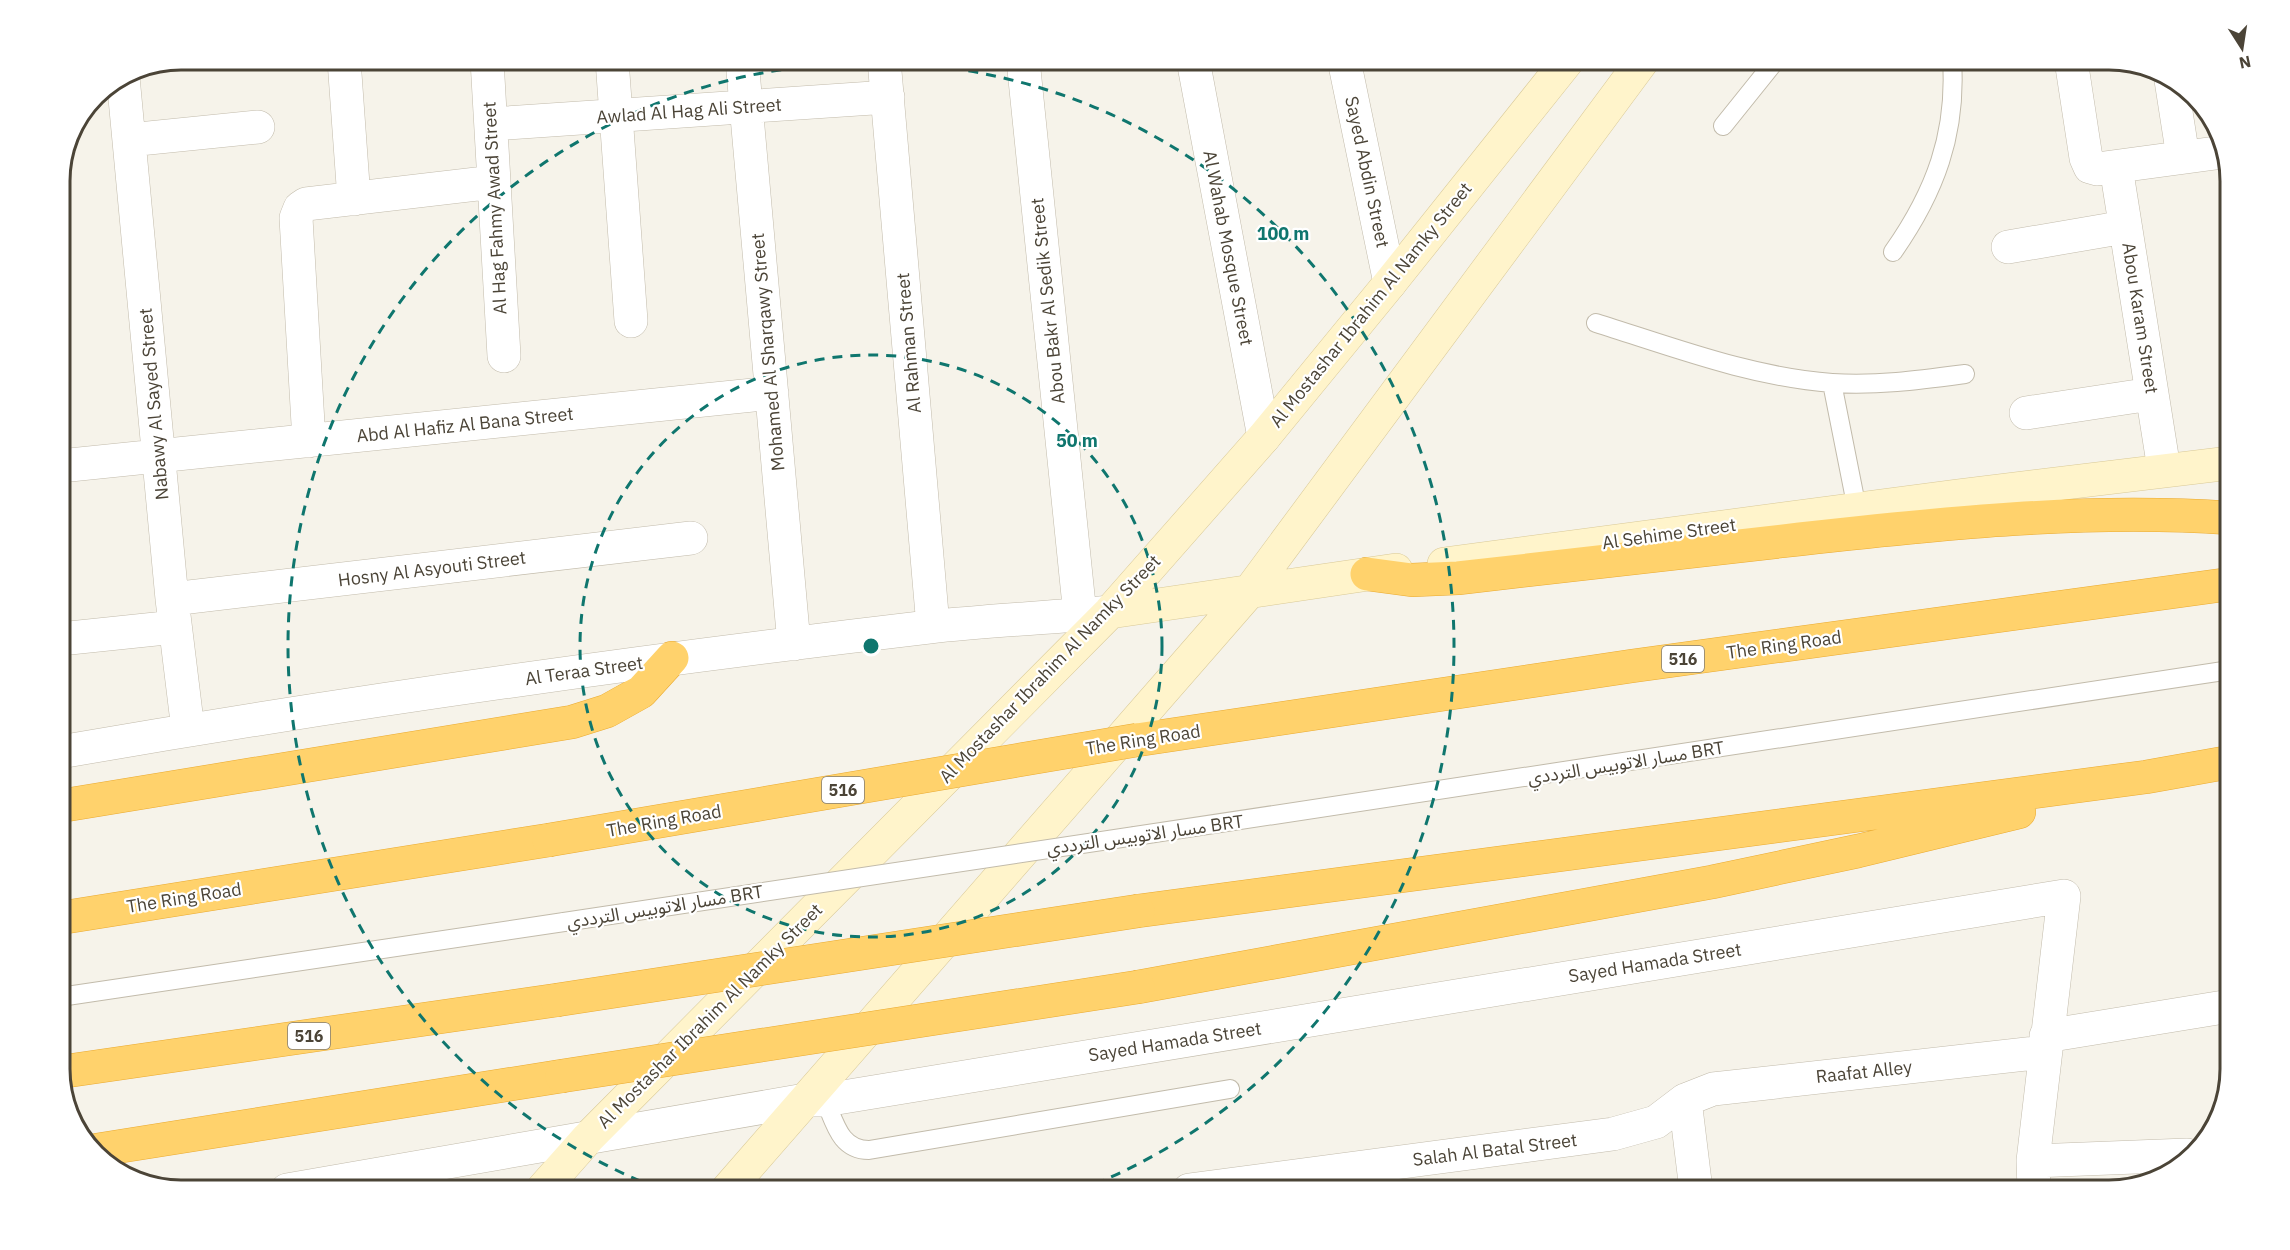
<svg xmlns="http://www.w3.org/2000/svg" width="2290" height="1250" viewBox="0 0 2290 1250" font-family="'IBM Plex Sans','Noto Sans Arabic',sans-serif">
	<rect width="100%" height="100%" fill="#f6f3ea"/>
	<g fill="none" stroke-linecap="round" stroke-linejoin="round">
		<g stroke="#c2bbab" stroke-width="20">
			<path id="lane" d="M1723,126L1776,60
				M1893,252C1935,192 1957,134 1952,60
				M1596,323C1673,347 1751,377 1832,383C1877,386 1920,380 1965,374
				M1832,383L1857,509
				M1135,836L2230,670
				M60,997L564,922
				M825,1100C835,1123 840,1150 869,1150L1230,1089"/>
		</g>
		<g stroke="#c2bbab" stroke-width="34">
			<path id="street" d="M344,60L354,199
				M487,60L504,356
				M612,60L631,321
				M742,60L794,644
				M884,60L933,626
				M1023,60L1080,615
				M1193,60L1264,437
				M1344,60L1390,283
				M2071,60L2086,158L2090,167L2097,169L2223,152
				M123,77L172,599L188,730
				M2171,80L2183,157
				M491,124L888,97
				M129,140L258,127
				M2116,167L2164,469
				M2008,247L2125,227
				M2026,413L2151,394
				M309,441L296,218L300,208L306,204L494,182
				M60,466L772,393
				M172,599L691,538
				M60,639L175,627
				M60,752C348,702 639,661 929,627C989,620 1050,618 1110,612
				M2046,1036L2230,1006
				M1685,1100L1696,1190
				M2033,1161L2187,1155
				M287,1190L805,1100H825L2064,896L2033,1161L2034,1190
				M1189,1190L1613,1134L1656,1122L1685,1100L1713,1089L2045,1052"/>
		</g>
		<g stroke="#d9c997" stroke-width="34">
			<path id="secondary" d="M1444,564L1957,496L2230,463
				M1110,612L1396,570
				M542,1190L588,1138L1110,612L1264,437L1390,283L1568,60
				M727,1190L1249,592L1643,60"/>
		</g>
		<g stroke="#eaaa30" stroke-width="34">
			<path id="highway" d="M1367,574L1412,580L1458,578C1572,565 1686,552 1800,539C1943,523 2086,508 2230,518
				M1137,740L1632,666L2230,584
				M60,806L572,722L607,711L641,692L672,658
				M1138,911L2146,777L2230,762
				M60,918L549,840
				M1138,987L1712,882L1858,851L2019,812
				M60,1072L557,1000
				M97,1150L562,1076"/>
		</g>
		<use href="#lane" stroke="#fff" stroke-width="18"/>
		<use href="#street" stroke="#fff" stroke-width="33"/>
		<use href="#secondary" stroke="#fff4cb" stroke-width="33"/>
		<use href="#highway" stroke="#ffd26c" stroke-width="33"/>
		<g stroke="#c2bbab" stroke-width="20" stroke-linecap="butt">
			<path id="lane-bridge" d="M564,922L1135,836"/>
		</g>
		<g stroke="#eaaa30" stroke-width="34" stroke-linecap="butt">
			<path id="highway-bridge" d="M549,840L1137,740
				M557,1000L1138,911
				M562,1076L1138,987"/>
		</g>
		<use href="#lane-bridge" stroke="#fff" stroke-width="18"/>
		<use href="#highway-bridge" stroke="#ffd26c" stroke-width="33"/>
	</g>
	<g fill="none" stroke="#0f766e" stroke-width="3" stroke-dasharray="10 8">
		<circle cx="871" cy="646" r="291"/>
		<path d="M657 1188A583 583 0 1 1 1085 1188"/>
	</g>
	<g text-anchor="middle" stroke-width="4.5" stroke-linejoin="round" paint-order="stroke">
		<g fill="#fff" stroke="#817c73" stroke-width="1.5">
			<rect x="1662" y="646" width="42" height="26" rx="4.5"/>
			<rect x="822" y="777" width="42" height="26" rx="4.5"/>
			<rect x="288" y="1023" width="42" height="26" rx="4.5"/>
		</g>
		<g font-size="16" font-weight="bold" fill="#4b4437">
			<text x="1683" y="665">516</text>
			<text x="843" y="796">516</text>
			<text x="309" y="1042">516</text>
		</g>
		<g font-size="18" fill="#4b4437" stroke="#fff">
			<text transform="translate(689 111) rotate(-4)" y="6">Awlad Al Hag Ali Street</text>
			<text transform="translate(1367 172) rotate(78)" y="6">Sayed Abdin Street</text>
			<text transform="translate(495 208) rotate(-93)" y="6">Al Hag Fahmy Awad Street</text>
			<text transform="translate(1228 248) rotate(79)" y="6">Al Wahab Mosque Street</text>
			<text transform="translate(1048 301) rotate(-96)" y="6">Abou Bakr Al Sedik Street</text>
			<text transform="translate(1371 305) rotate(-51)" y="6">Al Mostashar Ibrahim Al Namky Street</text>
			<text transform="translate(2140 318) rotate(81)" y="6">Abou Karam Street</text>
			<text transform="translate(909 343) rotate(-95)" y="6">Al Rahman Street</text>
			<text transform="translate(768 352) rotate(-95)" y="6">Mohamed Al Sharqawy Street</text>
			<text transform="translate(154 404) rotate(-95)" y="6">Nabawy Al Sayed Street</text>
			<text transform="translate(465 425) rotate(-6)" y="6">Abd Al Hafiz Al Bana Street</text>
			<text transform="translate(1669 534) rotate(-8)" y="6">Al Sehime Street</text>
			<text transform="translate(432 569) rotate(-7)" y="6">Hosny Al Asyouti Street</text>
			<text transform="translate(1784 645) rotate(-8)" y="6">The Ring Road</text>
			<text transform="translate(1050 669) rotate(-46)" y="6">Al Mostashar Ibrahim Al Namky Street</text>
			<text transform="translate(584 671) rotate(-8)" y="6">Al Teraa Street</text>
			<text transform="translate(1143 740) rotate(-9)" y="6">The Ring Road</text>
			<text transform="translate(1626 763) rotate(-9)" y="6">مسار الاتوبيس الترددي BRT</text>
			<text transform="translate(664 821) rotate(-10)" y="6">The Ring Road</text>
			<text transform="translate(1145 835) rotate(-8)" y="6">مسار الاتوبيس الترددي BRT</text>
			<text transform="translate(184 898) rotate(-9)" y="6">The Ring Road</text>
			<text transform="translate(665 907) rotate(-9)" y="6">مسار الاتوبيس الترددي BRT</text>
			<text transform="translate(1655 963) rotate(-9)" y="6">Sayed Hamada Street</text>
			<text transform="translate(710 1016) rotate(-45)" y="6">Al Mostashar Ibrahim Al Namky Street</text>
			<text transform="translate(1175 1042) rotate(-9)" y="6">Sayed Hamada Street</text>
			<text transform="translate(1864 1072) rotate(-6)" y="6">Raafat Alley</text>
			<text transform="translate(1495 1150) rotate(-7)" y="6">Salah Al Batal Street</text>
		</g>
	</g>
	<path d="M0 0H2290V1250H0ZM181 70H2109A111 111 0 0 1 2220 181V1069A111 111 0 0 1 2109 1180H181A111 111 0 0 1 70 1069V181A111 111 0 0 1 181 70Z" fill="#fff" fill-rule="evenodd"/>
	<path fill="none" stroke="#4b4437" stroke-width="3" d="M181 70H2109A111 111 0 0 1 2220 181V1069A111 111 0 0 1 2109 1180H181A111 111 0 0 1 70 1069V181A111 111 0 0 1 181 70Z"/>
	<circle cx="871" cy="646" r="9" fill="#0f766e" stroke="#fff" stroke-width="3"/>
	<g font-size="18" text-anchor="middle" font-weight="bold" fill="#0f766e" stroke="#fff" stroke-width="4.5" stroke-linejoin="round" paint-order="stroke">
		<text x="1283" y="240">100 m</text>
		<text x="1077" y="447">50 m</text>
	</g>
	<g transform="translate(2242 48) rotate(168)" stroke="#ffffff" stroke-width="4.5" paint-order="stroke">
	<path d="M0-4.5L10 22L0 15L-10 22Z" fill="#4b4437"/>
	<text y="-9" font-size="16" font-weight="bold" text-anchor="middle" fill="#4b4437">N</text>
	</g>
</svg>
